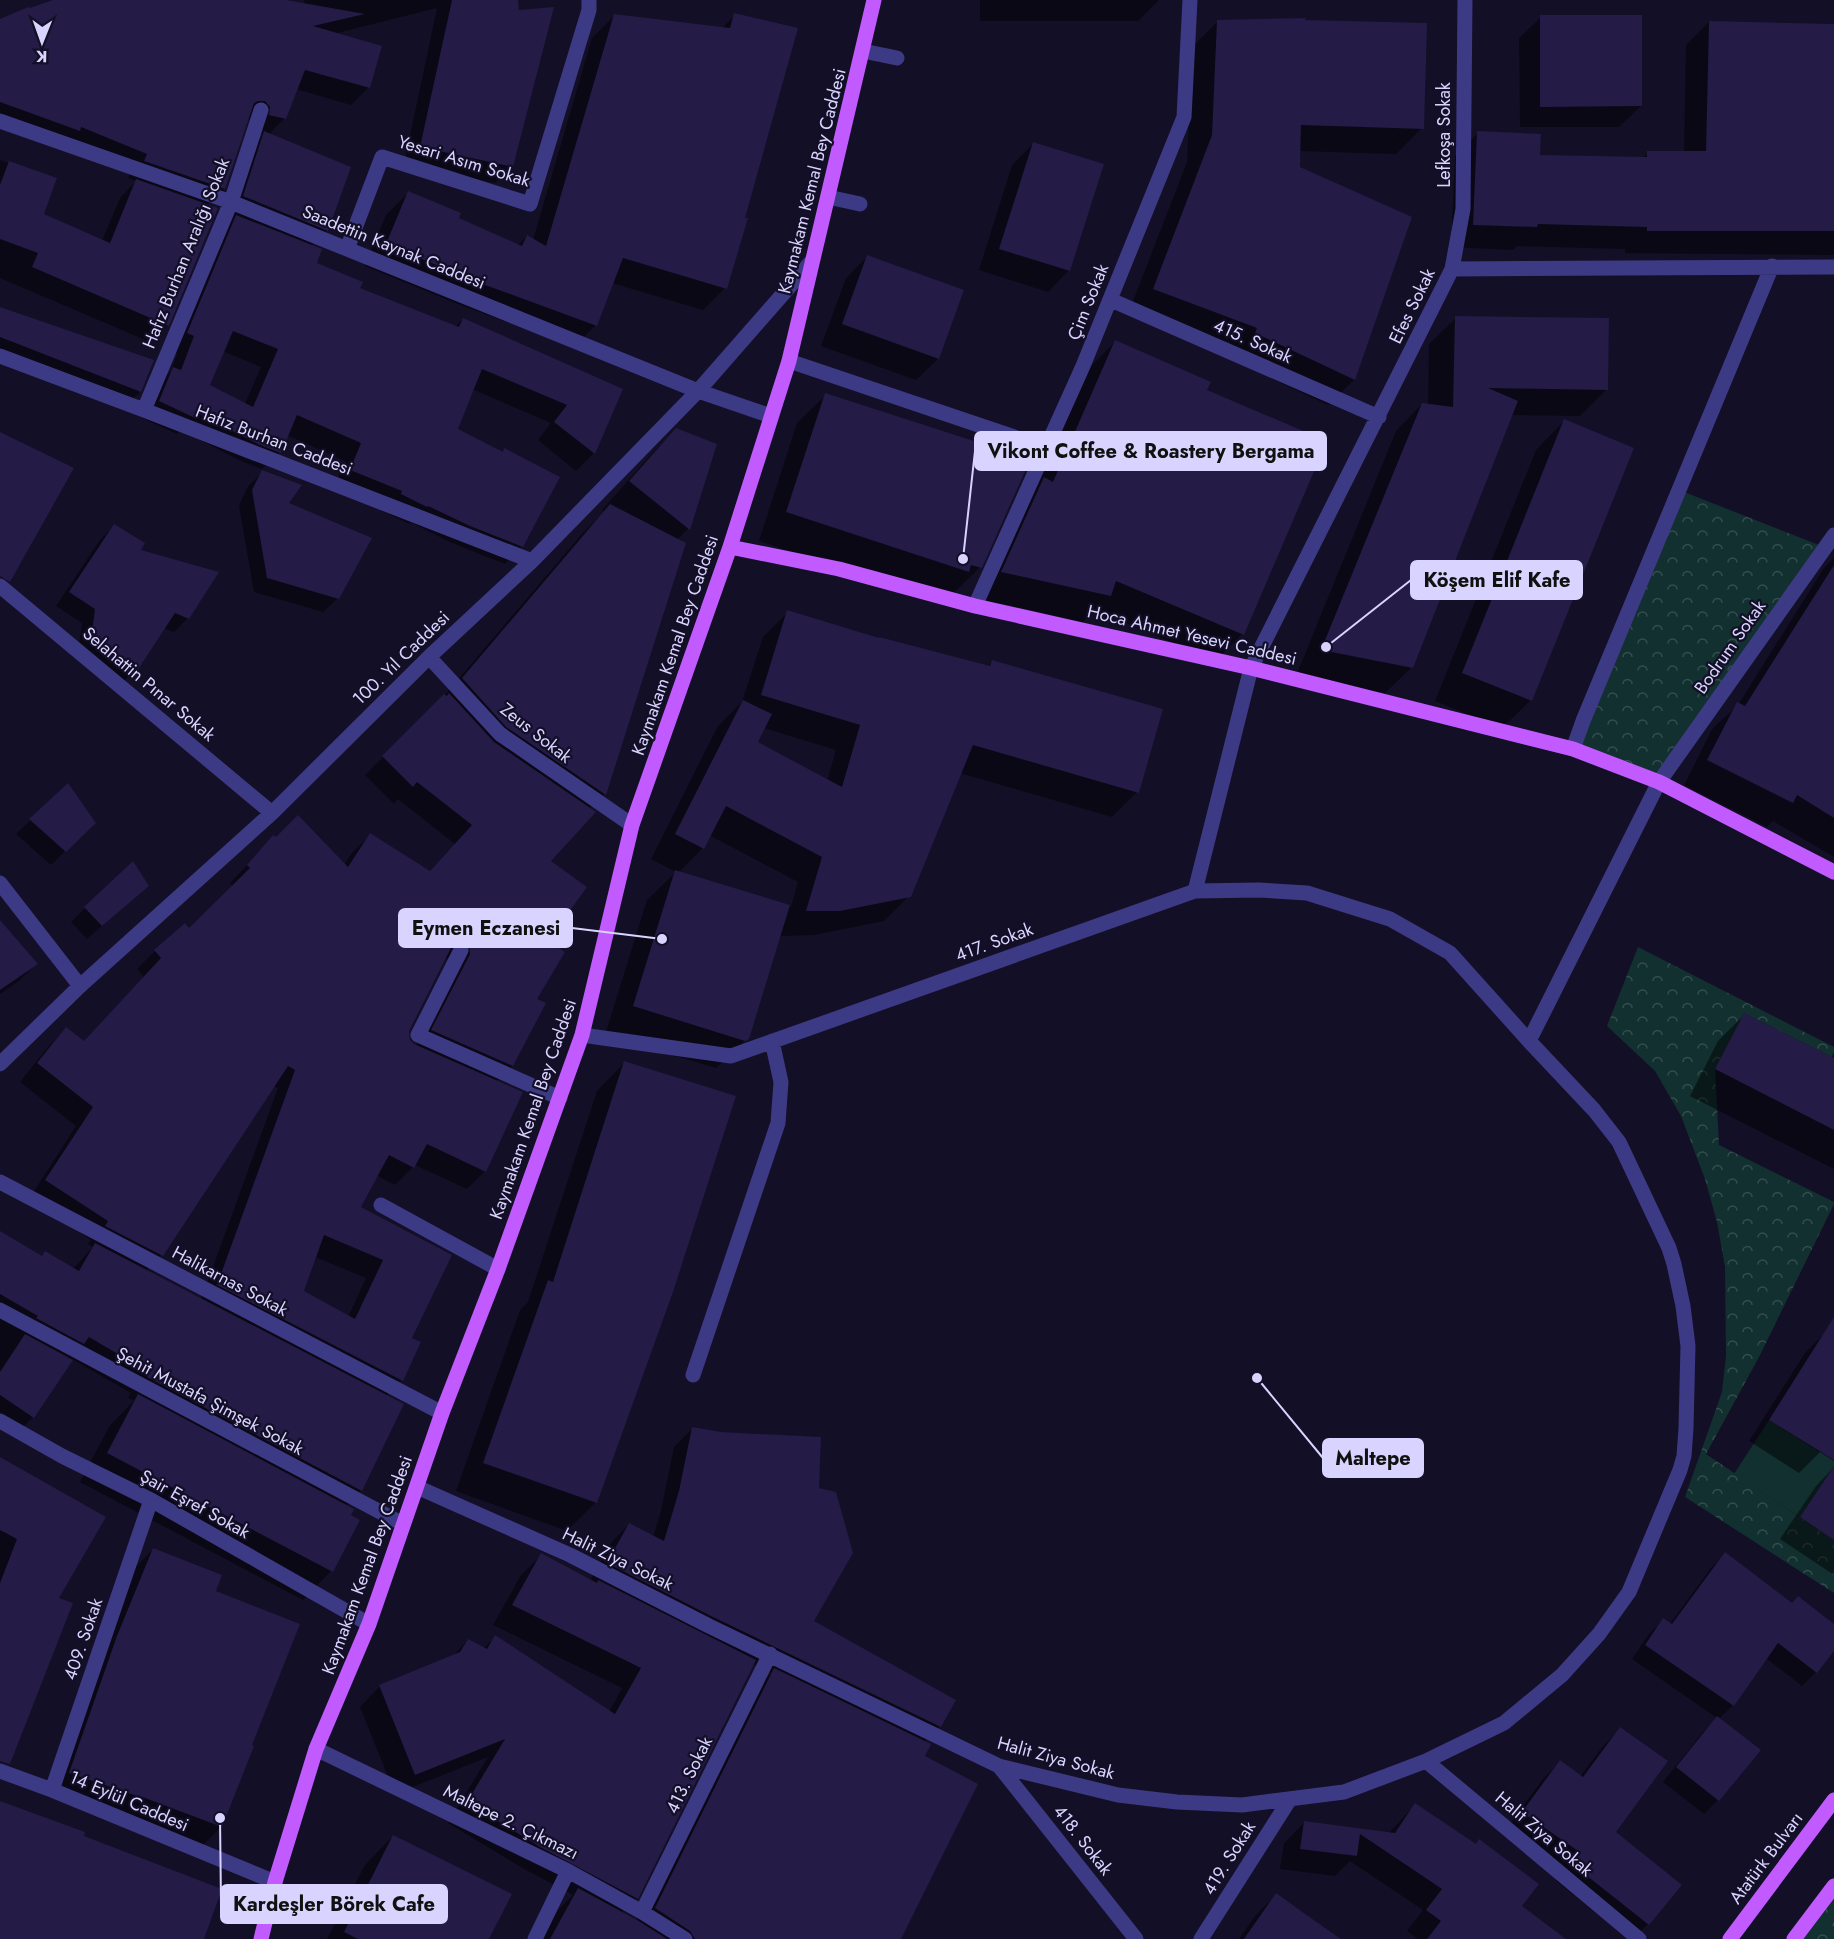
<svg xmlns="http://www.w3.org/2000/svg" width="1834" height="1939" viewBox="0 0 1834 1939" font-family="Jost,sans-serif">
	<defs>
		<pattern id="park-crowns" width="20" height="18" patternUnits="userSpaceOnUse" patternTransform="scale(1.5)"><rect width="20" height="18" fill="#12302f"/><path d="M2 6a3 3 0 1 1 6 0M12 15a3 3 0 1 1 6 0" fill="none" stroke="#344d4e"/></pattern>
	</defs>
	<rect width="100%" height="100%" fill="#130f26"/>
	<path fill="url(#park-crowns)" d="M1679,490L1824,547L1659,782L1573,749Z
		M1638,947L1834,1047V1058L1744,1013L1715,1069L1719,1145L1834,1202V1204L1759,1357L1706,1454L1834,1540V1593L1685,1497L1722,1392L1726,1356L1725,1267L1717,1222L1705,1179L1681,1116L1655,1071L1607,1026Z
		M1834,1886V1939H1794Z"/>
	<path fill="#12302f" d="M1769,1420L1834,1461V1466L1800,1517L1734,1474Z"/>
	<path fill="#0007" fill-rule="evenodd" d="M58,0H278L305,5L304,0H500L512,166L495,183L404,164L437,8L333,34L369,87L351,105L296,89L285,118L268,135L327,230L311,246L315,264L358,289L455,327L463,319L621,390L593,454L576,471L538,440L551,423L472,389L456,430L502,453L505,450L522,546L505,564L452,543L410,522L409,524L334,487L345,461L287,435L280,452L262,469L243,462L181,430L177,434L142,418L156,386L171,371L177,354L170,351L219,234L232,221L223,218L243,154L263,135L253,132L254,125L247,117L224,189L207,205L167,325L150,342L0,278V160L55,179L42,215L102,241L120,198L136,181L128,178L131,172L0,126V21ZM223,351L261,367L245,404L208,386Z
		M980,0H1159L1138,21H980Z
		M735,15L725,288L703,310L612,283L596,325L574,347L455,303L365,266L386,215L408,193L457,219L517,246L527,236L533,240L592,38L614,16L721,29Z
		M1541,17L1641,106L1619,127H1520L1519,38Z
		M1218,21L1422,128L1396,154L1299,151L1298,168L1410,218L1354,380L1328,405L1230,359L1128,314L1187,162L1192,47Z
		M1709,22L1834,26V255L1625,253V249L1517,246L1513,250L1451,247L1455,156L1478,133L1539,156L1642,158L1648,153H1684L1686,45Z
		M1033,144L1069,270L1048,292L979,270L1012,165Z
		M867,257L962,291L938,359L916,380L821,346L846,278Z
		M0,309L152,361L140,392L122,409L0,360Z
		M1456,318L1606,390L1580,416L1511,415L1412,667L1385,693L1296,676L1396,431L1422,404L1428,405L1429,344Z
		M1115,342L1205,391L1242,634L1216,661L1095,610L1083,622L976,598L1017,506L1038,485L1088,369Z
		M826,395L980,567L952,595L939,599L759,541L797,423Z
		M1564,421L1531,700L1502,728L1435,701L1536,450Z
		M676,429L715,445L688,529L677,540L684,544L604,794L589,809L548,861L545,942L535,999L544,1004L512,1066L496,1082L485,1171L467,1189L415,1165L395,1185L376,1175L359,1207L450,1255L410,1338L419,1343L401,1381L386,1396L361,1491L346,1506L349,1516L358,1521L331,1571L303,1600L80,1482L110,1425L134,1401L128,1398L131,1393L72,1359L33,1417L13,1437L0,1428V1233L41,1257L73,1269L93,1247L88,1244L91,1240L29,1199L76,1126L20,1082L48,1047L66,1029L84,1043L144,977L137,969L155,951L189,930L233,887L230,883L274,837L344,865L352,853L370,835L429,872L455,844L398,799L394,804L365,775L444,696L582,534L604,512L602,510L648,458ZM446,958L452,963V974L416,1046L408,1041V1031L444,959ZM273,1086L278,1088L201,1300L146,1271L161,1255ZM315,1257L366,1278L348,1317L302,1292Z
		M263,472L287,504L338,598L323,612L254,592L239,506L248,486Z
		M114,526L139,551L188,618L174,632L163,628L135,670L121,684L78,653L82,623L56,606L100,540Z
		M1834,558V857L1773,821L1767,827L1684,785L1712,729L1738,705L1824,568Z
		M788,612L879,640L987,667L992,662L1137,792L1112,817L960,773L909,896L884,921L814,935L780,936L748,1038L716,1068L605,1035L647,900L676,872L651,859L718,726L742,702L763,637ZM764,728L836,750L827,781L756,743ZM709,835L798,882L791,907L678,873L703,848Z
		M68,785L94,823L51,865L16,834Z
		M147,886L87,939L71,922L85,908Z
		M0,924L36,964L19,981L0,994Z
		M1744,1015L1831,1058L1834,1052V1169L1690,1096L1718,1041Z
		M625,1062L596,1502L567,1531L456,1491L520,1310L528,1302L597,1091Z
		M1826,1332L1834,1337V1430L1820,1452L1799,1473L1749,1441L1805,1353Z
		M693,1428L812,1621L940,1726L924,1742L899,1939H539L552,1916L573,1895L519,1866L448,1823L488,1757L395,1794L360,1707L380,1686L451,1658L468,1640L483,1649L495,1637L609,1712L622,1688L493,1625L521,1575L542,1555L590,1581L611,1543L629,1524L653,1537L661,1511L674,1447ZM753,1664L771,1673L748,1696L636,1922L621,1913L637,1898Z
		M0,1459L57,1599L15,1746L0,1761Z
		M1834,1467V1575L1780,1539L1816,1486Z
		M153,1549L214,1592L250,1746L221,1827L200,1848L48,1794L132,1571Z
		M1725,1554L1792,1605L1834,1626V1648L1816,1672L1802,1686L1766,1658L1733,1705L1719,1719L1718,1800L1704,1814L1663,1782L1703,1732L1717,1718L1632,1659L1649,1634L1663,1620L1670,1624L1711,1568Z
		M1620,1729L1614,1832L1648,1924L1633,1939H1628L1556,1881L1565,1871L1506,1829L1543,1779L1560,1762L1580,1777L1603,1746Z
		M1415,1805L1520,1906L1564,1939H1418L1407,1931L1423,1910L1350,1861L1335,1876L1280,1869L1284,1843L1304,1823L1389,1833Z
		M393,1836L487,1939H327L365,1865Z
		M1276,1895L1339,1939H1239L1255,1916Z"/>
	<path fill="#241b47" fill-rule="evenodd" d="M53,0H286L365,14L313,26L382,46L370,88L305,70L286,119L269,115L270,107L265,101H258L254,103L225,189L144,161L147,154L81,127L80,131L0,102V19L28,7L30,8Z
		M452,0H518L519,10L554,7L513,167L420,147Z
		M734,13L798,28L745,218H748L727,289L623,258L597,326L477,282L386,244L408,191L461,213L459,218L522,246L527,235L546,246L614,14L730,28Z
		M1540,15H1642V106L1540,107Z
		M1306,18L1305,20L1427,23L1424,129L1301,125L1300,167L1412,217L1355,380L1255,333L1257,328L1153,289L1212,135L1217,20Z
		M1709,21L1834,24V231H1647V227L1538,224L1537,227L1473,225L1477,131L1541,134L1540,155L1647,157V151H1706Z
		M264,131L351,167L328,231L243,196Z
		M1033,142L1104,164L1070,271L999,249Z
		M9,161L57,178L44,214L110,243L136,179L218,208L169,326L32,267L38,253L0,239V185Z
		M236,215L322,249L317,263L363,282L360,288L459,327L463,318L623,389L595,454L554,422L567,405L482,369L458,429L503,452L504,448L560,477L523,547L470,526L428,506L427,507L401,494L402,491L350,470L361,443L297,415L281,453L260,445L197,413L195,418L159,401L173,367L181,370L194,336L187,333ZM233,331L278,349L253,407L210,385Z
		M867,255L964,290L939,359L842,324Z
		M0,307L154,360L141,392L0,337Z
		M1455,316L1609,318L1608,390L1488,388L1518,401L1413,668L1321,650L1422,403L1453,407Z
		M1115,340L1211,382L1207,390L1327,441L1244,635L1116,581L1111,596L1001,572L1044,477L1053,482Z
		M825,393L1008,452L1006,458L1026,469L982,568L971,565L969,572L786,512Z
		M1564,419L1634,448L1532,701L1462,673Z
		M676,428L717,444L690,530L629,481Z
		M0,432L74,468L10,582L0,576Z
		M262,470L302,485L289,503L372,538L339,599L267,578L252,490Z
		M610,504L686,543L606,795L506,727L462,678Z
		M114,524L145,543L141,550L219,572L189,619L175,613L137,671L91,639L95,609L69,592Z
		M1834,565V818L1797,795L1793,803L1707,760L1737,702L1745,706Z
		M787,610L879,638V637L990,666L992,660L1163,709L1139,793L973,745L911,897L840,911H806L822,857L726,806L704,849L675,834L743,700L772,714L758,742L842,787L860,725L761,695Z
		M449,693L494,742L596,812L551,861L587,887L548,941L565,952L537,999L546,1003L513,1066L431,1030L470,954L469,945L465,941L456,942L452,946L409,1031L410,1040L414,1044L523,1092L486,1172L427,1144L414,1168L389,1155L361,1207L452,1255L412,1338L421,1342L403,1381L217,1285L295,1070L288,1066L163,1256L105,1226L108,1221L45,1180L93,1107L37,1063L66,1027L84,1041L161,958L154,950L185,923L189,928L250,868L247,865L273,835L276,837L298,815L348,867L370,833L430,871L472,825L417,782L413,787L382,756L444,694L447,696ZM324,1235L383,1260L355,1319L304,1291Z
		M68,783L96,823L66,852L29,819Z
		M133,861L149,886L102,926L84,907Z
		M675,870L790,905L749,1039L745,1041L633,1006Z
		M0,920L38,964L0,990Z
		M1744,1013L1834,1058V1130L1715,1069Z
		M624,1061L736,1096L673,1292L597,1503L483,1463L548,1280L553,1282Z
		M0,1231L42,1256L45,1251L79,1271L95,1243L404,1404L362,1491L147,1377L150,1373L89,1337L84,1344L36,1318L38,1316L0,1294Z
		M1834,1317V1460L1769,1420Z
		M25,1334L73,1360L34,1418L0,1395V1372Z
		M138,1394L354,1509L351,1515L360,1520L333,1572L107,1453Z
		M692,1427L721,1432L821,1437L819,1488L836,1492L853,1553L814,1621L956,1700L941,1727L713,1617L607,1563L629,1523L664,1541L679,1491Z
		M0,1457L106,1517L59,1598L73,1603L10,1764L0,1761V1583L17,1539L0,1530Z
		M1834,1466V1540L1800,1517Z
		M153,1548L222,1575L216,1591L300,1624L252,1745L254,1746L222,1827L137,1795V1796L69,1773L117,1636Z
		M1725,1552L1792,1603L1798,1596L1834,1624V1651L1817,1673L1778,1643L1734,1706L1645,1645L1663,1618L1672,1624Z
		M541,1553L597,1583L598,1580L756,1660L638,1899L540,1847L467,1802L505,1739L415,1775L379,1685L460,1652L468,1639L487,1649L495,1635L615,1714L641,1668L512,1605Z
		M774,1668L931,1744L925,1756L978,1784L901,1939H695L690,1931L655,1908Z
		M1717,1716L1761,1750L1719,1801L1676,1767Z
		M1620,1727L1668,1761L1616,1832L1682,1885L1649,1925L1572,1864L1581,1853L1522,1812L1560,1760L1583,1777Z
		M0,1801L85,1832L84,1836L222,1889L204,1939H0Z
		M1415,1803L1476,1844L1479,1839L1539,1884L1522,1906L1566,1939H1427L1441,1921L1426,1910L1442,1889L1360,1834L1357,1856L1300,1849L1304,1821L1395,1833Z
		M393,1835L512,1894L489,1939H358L344,1932Z
		M578,1888L637,1920L667,1939H550Z
		M1276,1893L1308,1916L1341,1939H1244Z"/>
	<g fill="none" stroke-linecap="round" stroke-linejoin="round">
		<path stroke="#3d3a85" stroke-width="15" d="M863,51L897,58
			M0,121L231,202L698,391L771,416
			M828,197L860,204
			M347,249L382,157L530,204L589,10V0
			M1452,269L1834,267
			M1111,300L1379,417
			M0,356L144,410L532,561
			M789,361L1044,447
			M144,410L231,202L261,110
			M0,586L272,813
			M975,606L1083,366L1184,117L1190,0
			M429,657L500,734L632,825
			M1573,749L1583,721L1772,266
			M0,883L80,986
			M1195,891L1259,890L1307,893L1390,919L1450,953L1529,1041
			M461,950L418,1035L560,1098
			M582,1035L731,1056L1195,891L1251,668L1452,269L1463,209L1465,0
			M0,1064L80,986L272,813L429,657L532,561L698,391L811,262
			M0,1182L442,1413
			M381,1205L498,1269
			M0,1310L403,1524
			M693,1375L778,1123L781,1082L772,1041
			M0,1421L62,1456L151,1500L369,1624
			M417,1487L570,1555L709,1626L999,1766L1118,1795L1177,1802L1242,1805L1344,1792L1426,1761L1504,1723L1562,1675L1599,1634L1629,1592L1680,1470L1684,1456L1686,1428L1688,1346L1683,1306L1674,1264L1669,1248L1619,1142L1594,1110L1529,1041L1659,782L1834,535
			M316,1749L568,1871L642,1912L685,1939
			M1426,1761L1639,1939
			M999,1766L1136,1939
			M0,1771L52,1790L275,1882
			M52,1790L151,1500
			M642,1912L770,1654
			M535,1939L568,1871
			M1201,1939L1290,1799"/>
		<path stroke="#c25bff" stroke-width="15" d="M730,547L839,569L975,606L1251,668L1573,749L1659,782L1834,872
			M261,1939L275,1882L316,1749L369,1624L442,1413L498,1269L582,1035L632,825L730,547L789,361L874,0
			M1730,1939L1834,1800
			M1794,1939L1834,1886"/>
	</g>
	<g text-anchor="middle" stroke-width="4.5" stroke-linejoin="round" paint-order="stroke">
		<g font-size="18" fill="#d9d4ff" stroke="#130f26">
			<text transform="translate(1444 135) rotate(-90)" y="6">Lefkoşa Sokak</text>
			<text transform="translate(464 161) rotate(17)" y="6">Yesari Asım Sokak</text>
			<text transform="translate(812 181) rotate(-76)" y="6">Kaymakam Kemal Bey Caddesi</text>
			<text transform="translate(394 247) rotate(22)" y="6">Saadettin Kaynak Caddesi</text>
			<text transform="translate(186 253) rotate(-68)" y="6">Hafız Burhan Aralığı Sokak</text>
			<text transform="translate(1088 302) rotate(-68)" y="6">Çim Sokak</text>
			<text transform="translate(1412 306) rotate(-64)" y="6">Efes Sokak</text>
			<text transform="translate(1253 341) rotate(24)" y="6">415. Sokak</text>
			<text transform="translate(274 440) rotate(21)" y="6">Hafız Burhan Caddesi</text>
			<text transform="translate(1192 635) rotate(13)" y="6">Hoca Ahmet Yesevi Caddesi</text>
			<text transform="translate(675 645) rotate(-71)" y="6">Kaymakam Kemal Bey Caddesi</text>
			<text transform="translate(1730 647) rotate(-55)" y="6">Bodrum Sokak</text>
			<text transform="translate(401 658) rotate(-44)" y="6">100. Yıl Caddesi</text>
			<text transform="translate(149 684) rotate(40)" y="6">Selahattin Pınar Sokak</text>
			<text transform="translate(536 733) rotate(38)" y="6">Zeus Sokak</text>
			<text transform="translate(994 942) rotate(-20)" y="6">417. Sokak</text>
			<text transform="translate(533 1109) rotate(-71)" y="6">Kaymakam Kemal Bey Caddesi</text>
			<text transform="translate(230 1281) rotate(28)" y="6">Halikarnas Sokak</text>
			<text transform="translate(210 1401) rotate(28)" y="6">Şehit Mustafa Şimşek Sokak</text>
			<text transform="translate(195 1504) rotate(29)" y="6">Şair Eşref Sokak</text>
			<text transform="translate(618 1559) rotate(26)" y="6">Halit Ziya Sokak</text>
			<text transform="translate(367 1565) rotate(-70)" y="6">Kaymakam Kemal Bey Caddesi</text>
			<text transform="translate(83 1639) rotate(-71)" y="6">409. Sokak</text>
			<text transform="translate(1056 1758) rotate(15)" y="6">Halit Ziya Sokak</text>
			<text transform="translate(689 1775) rotate(-64)" y="6">413. Sokak</text>
			<text transform="translate(129 1801) rotate(23)" y="6">14 Eylül Caddesi</text>
			<text transform="translate(511 1822) rotate(26)" y="6">Maltepe 2. Çıkmazı</text>
			<text transform="translate(1544 1834) rotate(40)" y="6">Halit Ziya Sokak</text>
			<text transform="translate(1083 1840) rotate(52)" y="6">418. Sokak</text>
			<text transform="translate(1229 1858) rotate(-58)" y="6">419. Sokak</text>
			<text transform="translate(1766 1858) rotate(-53)" y="6">Atatürk Bulvarı</text>
		</g>
	</g>
	<path fill="none" stroke="#d9d4ff" stroke-width="2" d="M963 559L975 451M1326 647L1411 580M662 939L572 928M1257 1378L1323 1458M220 1818L221 1904"/>
	<g fill="#d9d4ff" stroke="#130f26" stroke-width="2">
		<circle cx="963" cy="559" r="6"/>
		<circle cx="1326" cy="647" r="6"/>
		<circle cx="662" cy="939" r="6"/>
		<circle cx="1257" cy="1378" r="6"/>
		<circle cx="220" cy="1818" r="6"/>
	</g>
	<g fill="#d9d4ff" stroke="#d9d4ff" stroke-width="2">
		<rect x="975" y="432" width="351" height="38" rx="6"/>
		<rect x="1411" y="561" width="171" height="38" rx="6"/>
		<rect x="399" y="909" width="173" height="38" rx="6"/>
		<rect x="1323" y="1439" width="100" height="38" rx="6"/>
		<rect x="221" y="1885" width="226" height="38" rx="6"/>
	</g>
	<g font-size="20" text-anchor="middle" font-weight="bold" fill="#111">
		<text x="1151" y="458">Vikont Coffee &amp; Roastery Bergama</text>
		<text x="1497" y="587">Köşem Elif Kafe</text>
		<text x="486" y="935">Eymen Eczanesi</text>
		<text x="1373" y="1465">Maltepe</text>
		<text x="334" y="1911">Kardeşler Börek Cafe</text>
	</g>
	<g transform="translate(42 42) rotate(181)" stroke="#130f26" stroke-width="4.5" paint-order="stroke">
	<path d="M0-4.5L10 22L0 15L-10 22Z" fill="#d9d4ff"/>
	<text y="-9" font-size="16" font-weight="bold" text-anchor="middle" fill="#d9d4ff">K</text>
	</g>
</svg>
